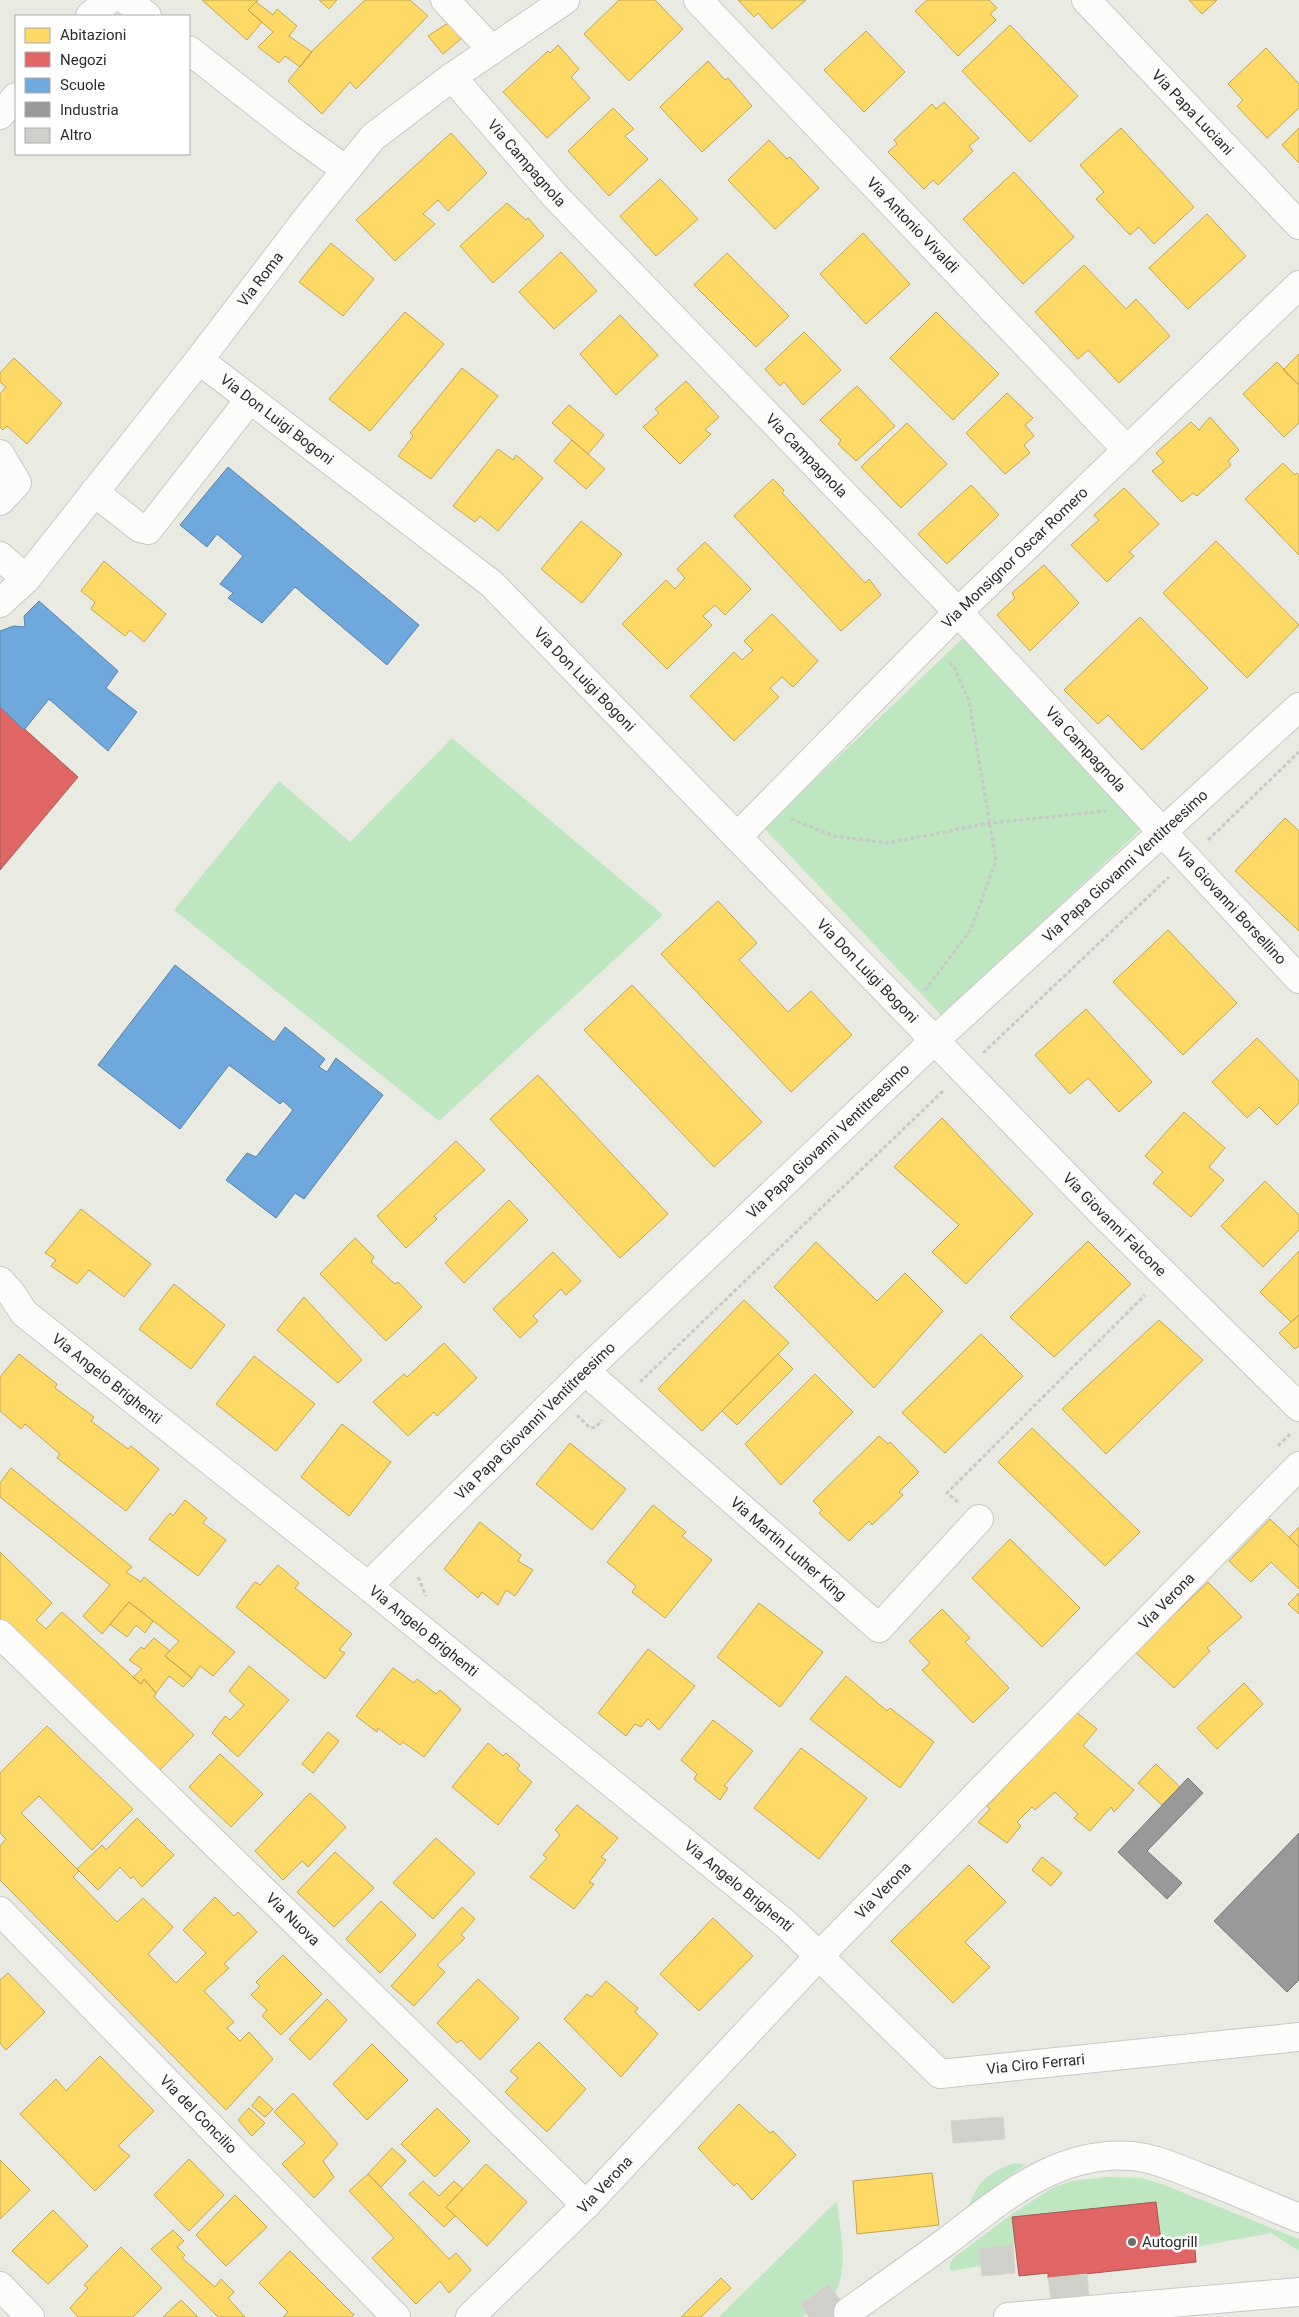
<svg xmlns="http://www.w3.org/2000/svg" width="1299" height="2317" viewBox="0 0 1299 2317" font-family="Roboto,sans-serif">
	<rect width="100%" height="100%" fill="#e9eae2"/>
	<path fill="#bee6c0" d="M963,638L1142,828L942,1016L764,828Z
		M452,738L663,915L439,1121L174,910L279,781L350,842Z
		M1014,2163L1026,2164L969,2207C976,2182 990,2172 1014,2163Z
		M1106,2177L1141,2178L1159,2183L1299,2239V2251L1271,2233L1195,2247L1193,2238L1161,2241L1156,2202L1012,2217L1015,2245L979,2249L981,2266L950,2271V2263L955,2257L1012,2214L1054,2187L1072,2181Z
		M837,2201C840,2231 849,2265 835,2294L828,2284L801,2303L807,2314L803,2317H719Z"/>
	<path fill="#ffd966" stroke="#c0a555" d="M202,0H258L248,10L262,22L247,40Z
		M319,0H337L329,9Z
		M365,0H410L428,16L356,89L350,82L322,114L288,81L313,50Z
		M619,0H655L683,29L629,81L584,34Z
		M738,0H806L772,29L758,13L754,17Z
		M927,0H989L997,8L990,14L996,20L958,56L915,11Z
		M1189,0H1217L1202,14Z
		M256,2L273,15L277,9L297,26L289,36L312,52L300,67L285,56L279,63L258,47L273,32L248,10Z
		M448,23L462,38L443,54L428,36Z
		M1010,25L1078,96L1030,142L962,71Z
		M866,31L905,72L864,112L824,70Z
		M558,45L579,69L571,77L590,98L547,138L503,92L548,51L550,53Z
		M1266,48L1299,84V108L1267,138L1237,106L1243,100L1228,84Z
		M708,61L725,80L728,78L752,106L702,152L660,107Z
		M944,102L979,138L969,146L973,151L938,185L933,180L924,189L888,152L897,144L894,140L932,104L936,109Z
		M613,108L634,129L625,136L648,159L609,196L568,151Z
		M1121,128L1194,207L1154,244L1139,227L1130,235L1096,199L1104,192L1080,165Z
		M1299,128V163L1282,145Z
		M451,133L487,173L448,211L438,200L423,214L435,224L395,261L356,220Z
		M769,140L787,159L790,157L819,188L775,229L728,180Z
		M1014,172L1074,237L1023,284L963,219Z
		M660,179L698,219L656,256L620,216Z
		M507,203L526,220L528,218L544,236L493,283L460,246Z
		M1207,214L1246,256L1188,309L1149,268Z
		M863,233L910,284L866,324L820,274Z
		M331,243L374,279L343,316L299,282Z
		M561,252L597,291L554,329L519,292Z
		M727,253L789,316L756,347L694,285Z
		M1084,265L1126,309L1136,299L1170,336L1119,383L1088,350L1078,359L1035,312Z
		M405,312L444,344L370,431L329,399Z
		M936,312L999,374L953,420L890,358Z
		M620,315L658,355L616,395L580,354Z
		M804,332L841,370L803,405L784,382L780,386L765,369Z
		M1299,354V385L1283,370Z
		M14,358L62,403L27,444L7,426L3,430L0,427V394L6,387L0,382V373Z
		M1277,362L1299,385V423L1284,437L1243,394Z
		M462,368L498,396L431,479L398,456L413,436L410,433Z
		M686,381L719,417L705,430L711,434L680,464L643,427L659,413L655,409Z
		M857,386L895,426L856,461L838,444L841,440L820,420Z
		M1007,393L1033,418L1025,425L1034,436L1024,445L1030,453L1005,474L966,433Z
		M569,405L604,435L588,454L552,423Z
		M1210,417L1239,450L1228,461L1231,465L1197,496L1193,493L1182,502L1152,471L1164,462L1156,453L1191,422L1199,430Z
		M907,423L947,464L901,508L861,467Z
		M572,440L605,469L586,489L554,461Z
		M498,449L513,460L516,455L543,478L498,531L480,516L475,522L453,506Z
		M1283,463L1295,475L1297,473L1299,475V555L1245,499Z
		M773,479L784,490L782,493L865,583L869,579L881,595L841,631L734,516Z
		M971,485L999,515L947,564L918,534Z
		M1124,488L1159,524L1129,552L1134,556L1107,582L1071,545L1099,520L1094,515Z
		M581,521L622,554L582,603L541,569Z
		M1216,541L1299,625L1247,678L1163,593Z
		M705,542L751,589L725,615L715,605L703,616L712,625L667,669L622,624L666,580L675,589L685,578L677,569Z
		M104,561L166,614L144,642L130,630L125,636L91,609L95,602L81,591Z
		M1044,565L1079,603L1030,651L997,615L1015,598L1012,593Z
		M772,614L818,661L793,687L782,677L770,688L779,697L734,741L690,696L734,652L742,660L753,650L744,641Z
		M1140,617L1208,688L1142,750L1108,715L1098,724L1064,690Z
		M1285,818L1299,831V931L1235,871Z
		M718,901L757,943L739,960L788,1012L811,991L852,1035L791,1092L661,954Z
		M1168,930L1237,1003L1183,1055L1113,982Z
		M632,985L762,1122L714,1167L584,1030Z
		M1086,1009L1152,1082L1119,1112L1088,1078L1070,1094L1035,1055Z
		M1257,1038L1299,1081V1103L1277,1125L1259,1107L1247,1118L1212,1082Z
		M538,1075L668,1214L620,1258L490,1119Z
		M1184,1112L1225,1148L1209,1167L1224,1180L1191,1217L1153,1183L1163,1172L1145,1156Z
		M942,1118L1033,1214L966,1284L932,1252L959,1225L894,1167Z
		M456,1141L485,1170L434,1216L437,1219L406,1248L377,1216Z
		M1265,1181L1299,1215V1230L1263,1267L1221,1226Z
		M509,1200L528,1220L464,1283L445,1263Z
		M81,1209L151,1264L124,1297L89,1270L77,1284L51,1266L56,1260L45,1253Z
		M355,1238L374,1257L371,1262L395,1284L398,1282L422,1307L386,1341L320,1274Z
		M1088,1241L1131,1284L1054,1357L1010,1317Z
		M816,1242L877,1301L905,1273L943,1311L874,1388L774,1287Z
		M1299,1251V1315L1291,1322L1260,1292Z
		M553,1252L581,1281L566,1295L561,1289L533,1316L538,1321L520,1338L493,1309Z
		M174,1284L225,1325L191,1369L139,1329Z
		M304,1297L362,1360L338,1383L277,1330Z
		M744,1300L789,1343L702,1431L658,1389Z
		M1299,1315V1346L1295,1349L1279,1333Z
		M1159,1320L1203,1360L1106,1454L1062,1409Z
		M981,1334L1023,1376L945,1453L902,1413Z
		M444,1343L477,1378L437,1416L434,1412L408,1436L373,1402L404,1374L407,1377Z
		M19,1354L57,1384L55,1388L94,1417L91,1421L128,1449L131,1446L159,1469L126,1511L57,1458L60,1454L25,1424L21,1429L0,1411V1377Z
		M778,1354L793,1369L737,1425L722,1411Z
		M254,1356L315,1404L276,1451L216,1404Z
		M815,1374L853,1412L781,1485L745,1444Z
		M342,1424L391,1462L349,1516L301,1477Z
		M1032,1428L1140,1532L1105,1566L998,1462Z
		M879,1436L888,1444L890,1442L919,1472L899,1492L903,1495L872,1525L869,1521L849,1541L819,1513L822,1510L813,1501Z
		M570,1443L626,1489L592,1530L536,1484Z
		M11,1468L132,1567L126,1572L141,1582L144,1577L235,1652L213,1676L200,1666L192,1678L165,1656L179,1641L129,1602L102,1634L83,1616L110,1585L0,1497V1483Z
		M185,1500L207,1518L203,1523L226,1540L198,1576L149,1539L170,1513L173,1516Z
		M653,1505L686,1532L682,1536L712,1560L665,1618L632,1592L636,1586L607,1562Z
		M1270,1519L1299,1547V1589L1271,1562L1251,1582L1229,1561Z
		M480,1522L521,1555L518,1561L533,1570L515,1596L506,1590L498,1605L482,1592L478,1598L444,1569Z
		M1299,1527V1547L1289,1537Z
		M1010,1539L1080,1608L1042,1647L972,1578Z
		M0,1552L52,1603L36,1620L46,1629L62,1612L141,1684L144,1679L156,1693L154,1697L194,1735L156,1774L0,1621Z
		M278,1565L299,1583L295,1588L352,1634L339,1650L345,1653L325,1679L236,1607L255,1582L260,1585Z
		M1208,1582L1242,1617L1207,1648L1210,1651L1174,1688L1135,1652Z
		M1299,1593V1614L1288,1604Z
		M129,1602L153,1621L145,1633L136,1625L127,1637L110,1624Z
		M759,1603L823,1652L780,1707L717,1657Z
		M942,1609L970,1638L965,1642L1009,1688L973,1723L922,1670L930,1663L909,1641Z
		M154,1638L170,1651L165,1656L192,1678L183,1687L169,1676L156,1693L144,1679L141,1684L133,1677L142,1669L129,1660L141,1647L144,1649Z
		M648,1649L695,1686L659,1730L648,1719L641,1727L635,1724L626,1736L598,1713Z
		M249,1666L289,1700L238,1757L212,1733L225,1716L230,1720L244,1705L229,1691Z
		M393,1668L414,1683L417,1679L436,1694L440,1690L461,1709L424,1757L403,1742L400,1745L378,1728L377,1732L356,1716Z
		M846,1676L887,1711L890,1708L934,1742L900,1788L810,1719Z
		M1244,1683L1263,1704L1217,1749L1197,1728Z
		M1076,1712L1097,1729L1083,1746L1134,1790L1114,1812L1111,1807L1090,1831L1074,1818L1078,1814L1055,1792L1035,1810L1032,1807L1017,1822L1021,1826L1007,1843L978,1822L990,1809L987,1806L1045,1746L1043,1744Z
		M713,1720L753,1751L724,1786L728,1788L720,1800L694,1779L697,1774L681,1760Z
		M47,1726L133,1809L92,1850L39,1796L21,1813L79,1871L73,1877L117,1922L143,1898L173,1927L148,1954L176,1983L206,1953L183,1930L215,1897L234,1916L238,1912L257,1932L224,1964L229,1968L204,1991L234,2022L227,2028L240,2041L249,2032L273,2059L226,2110L0,1880V1846L6,1839L0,1833V1773Z
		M328,1732L339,1741L313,1773L302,1764Z
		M488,1743L503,1756L506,1753L520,1765L517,1769L532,1782L498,1825L452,1787Z
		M801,1748L867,1798L819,1859L754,1808Z
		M220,1754L263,1794L231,1827L189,1787Z
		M1156,1764L1180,1787L1162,1805L1138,1783Z
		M310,1793L346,1827L308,1867L302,1861L283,1880L255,1851Z
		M577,1805L618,1838L601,1857L606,1860L589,1882L594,1884L574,1909L530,1877L547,1858L543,1855L560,1835L555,1830Z
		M137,1818L174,1855L142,1887L133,1876L131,1879L120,1867L98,1890L77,1869L102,1845L106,1850Z
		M436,1838L475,1873L433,1919L393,1883Z
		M335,1852L374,1888L334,1927L297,1892Z
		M1042,1857L1062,1873L1051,1886L1032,1870Z
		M969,1865L1006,1902L965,1942L990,1967L953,2003L891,1941Z
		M381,1901L416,1935L380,1973L346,1939Z
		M462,1907L475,1919L461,1935L465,1938L437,1965L445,1972L414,2006L391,1986Z
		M713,1918L753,1956L699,2011L660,1974Z
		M283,1955L322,1994L281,2035L262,2016L267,2010L251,1995L260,1986L256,1982Z
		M8,1973L45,2012L6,2050L0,2043V1980Z
		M478,1979L519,2018L480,2060L461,2040L457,2043L437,2023Z
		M606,1981L638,2008L635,2012L658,2034L621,2077L564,2019L587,1994L592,1997Z
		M327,1999L347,2020L310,2060L289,2039Z
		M539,2042L586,2089L547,2132L505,2092L518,2078L510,2071Z
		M372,2044L408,2080L367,2120L333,2084Z
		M100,2056L154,2111L118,2146L130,2156L95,2191L20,2114L56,2079L66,2091Z
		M293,2093L338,2144L323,2161L334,2177L314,2198L282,2164L305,2143L274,2112Z
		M259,2096L273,2109L265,2117L252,2106Z
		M739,2104L770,2133L773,2131L796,2155L752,2200L737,2183L734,2186L698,2148Z
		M249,2108L265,2123L252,2136L238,2120Z
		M437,2108L470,2141L435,2177L401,2144Z
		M392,2148L406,2161L381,2187L368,2174Z
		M189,2159L224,2195L189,2231L154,2195Z
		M0,2160L30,2190L0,2219Z
		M486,2164L527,2202L487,2246L446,2207Z
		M932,2173L939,2225L857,2234L853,2181Z
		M368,2174L449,2259L456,2253L471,2270L449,2293L440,2281L416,2304L372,2258L394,2238L349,2191Z
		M423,2181L439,2196L454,2181L463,2189L446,2207L455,2216L444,2227L409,2194Z
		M235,2195L267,2227L226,2266L196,2235Z
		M53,2210L88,2246L48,2284L12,2251Z
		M173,2230L184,2241L177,2247L185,2255L182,2258L215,2287L221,2279L234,2292L228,2298L245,2317H218L151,2249Z
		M121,2247L162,2288L133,2317H78L70,2308L88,2288L84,2285Z
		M290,2251L354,2315L352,2317H283L288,2312L259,2283Z
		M721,2278L731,2288L701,2317H681Z
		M181,2300L198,2317H163Z"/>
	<path fill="#e06666" stroke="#a55" d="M0,707L78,777L0,870Z
		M1156,2202L1161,2241L1194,2238L1196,2262L1048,2278V2273L1019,2276L1012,2217Z"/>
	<path fill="#6fa8dc" stroke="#5b83a7" d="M228,467L419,625L387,665L295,587L262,623L228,598L233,593L220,584L243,556L217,534L207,547L180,525Z
		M39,601L118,671L106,688L137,712L108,751L49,699L24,730L0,707V631L14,626L25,627L24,616Z
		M175,965L274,1042L285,1027L325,1059L319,1067L327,1072L336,1058L383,1095L304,1199L295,1193L276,1218L226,1180L247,1153L256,1157L293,1110L283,1101L280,1104L229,1065L180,1129L98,1065Z"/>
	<path fill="#999" stroke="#787878" d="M1188,1778L1203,1793L1147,1851L1182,1883L1167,1899L1118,1852Z
		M1299,1833V1980L1287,1992L1214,1921Z"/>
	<path fill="#d0d0cb" stroke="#d4d5ce" d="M1003,2117L1005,2139L953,2143L951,2121Z
		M1013,2245L1015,2273L982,2276L979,2249Z
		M1087,2274L1089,2295L1051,2299L1048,2278Z
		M829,2284L852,2317H809L800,2304Z"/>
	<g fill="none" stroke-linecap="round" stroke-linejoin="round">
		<g stroke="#c8c8c7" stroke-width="30">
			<g id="minor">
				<path d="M126,0L147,16"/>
				<path d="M445,0L492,50"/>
				<path id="s1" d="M698,0L1127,450"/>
				<path id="s2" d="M1086,0L1299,225"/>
				<path d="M90,16L109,0"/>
				<path d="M189,50L296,134L346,170"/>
				<path id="s3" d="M452,77L555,196L958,612L1299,979"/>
				<path d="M0,115L16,97"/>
				<path id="s4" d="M199,360L492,584L1103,1214L1299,1407"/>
				<path d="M0,454L17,483L0,501"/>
				<path d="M94,492L140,528L148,530L250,399"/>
				<path d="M0,556L26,579"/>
				<path id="s5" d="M0,603L26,579L199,360L308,217L373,137L452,77L565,0"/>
				<path id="s6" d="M737,837L958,612L1299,285"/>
				<path id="s7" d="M0,1281L11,1293L24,1313L368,1586L787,1925L940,2074L1299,2037"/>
				<path id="s8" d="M585,1371L879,1628L979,1519"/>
				<path id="s9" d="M368,1586L585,1371L935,1040L1299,707"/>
				<path id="s10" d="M0,1634L586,2205"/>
				<path id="s11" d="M0,1911L396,2317"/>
				<path d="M0,2286L30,2317"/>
				<path d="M848,2312C881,2289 914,2265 947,2241C1002,2199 1057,2150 1132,2156C1154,2158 1176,2168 1197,2176C1231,2189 1265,2204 1299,2218"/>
				<path id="s12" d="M470,2317L586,2205L820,1955L1299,1466"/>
				<path d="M1008,2317L1299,2292"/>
			</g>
		</g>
		<path stroke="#c7c8c7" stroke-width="3" stroke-dasharray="4 2.5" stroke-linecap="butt" d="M791,819L834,836L888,843L990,823L1106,811
			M1208,840L1299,752
			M925,990L970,931L996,861L969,701L954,667L947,660
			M983,1053L1169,877
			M640,1382L944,1090
			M577,1415L590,1428L596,1427L602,1420
			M1278,1446L1291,1433
			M958,1502L947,1493L1145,1295
			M418,1577L426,1596"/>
		<use href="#minor" stroke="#fcfcfb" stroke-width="28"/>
	</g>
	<circle fill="#6e6e6c" stroke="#fff" stroke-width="2" cx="1132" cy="2242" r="5"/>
	<g text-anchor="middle" stroke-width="5" stroke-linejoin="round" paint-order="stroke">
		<g font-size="15" fill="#2c2c2c" stroke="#fff">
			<text dy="5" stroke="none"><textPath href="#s2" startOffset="155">Via Papa Luciani</textPath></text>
			<text dy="5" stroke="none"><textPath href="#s3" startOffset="114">Via Campagnola</textPath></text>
			<text dy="5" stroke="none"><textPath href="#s1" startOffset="311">Via Antonio Vivaldi</textPath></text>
			<text dy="5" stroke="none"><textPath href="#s5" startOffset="416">Via Roma</textPath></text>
			<text dy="5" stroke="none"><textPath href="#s4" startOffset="98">Via Don Luigi Bogoni</textPath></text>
			<text dy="5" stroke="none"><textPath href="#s3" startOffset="519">Via Campagnola</textPath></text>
			<text dy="5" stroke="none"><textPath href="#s6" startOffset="394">Via Monsignor Oscar Romero</textPath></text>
			<text dy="5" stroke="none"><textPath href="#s4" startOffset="502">Via Don Luigi Bogoni</textPath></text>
			<text dy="5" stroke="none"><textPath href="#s3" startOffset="924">Via Campagnola</textPath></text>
			<text dy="5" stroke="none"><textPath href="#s9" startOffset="1045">Via Papa Giovanni Ventitreesimo</textPath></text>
			<text dy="5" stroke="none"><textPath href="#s3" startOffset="1138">Via Giovanni Borsellino</textPath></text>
			<text dy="5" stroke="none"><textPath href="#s4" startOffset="908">Via Don Luigi Bogoni</textPath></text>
			<text dy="5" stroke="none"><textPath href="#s9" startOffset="640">Via Papa Giovanni Ventitreesimo</textPath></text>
			<text dy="5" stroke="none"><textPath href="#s4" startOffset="1262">Via Giovanni Falcone</textPath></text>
			<text dy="5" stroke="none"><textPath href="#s7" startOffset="146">Via Angelo Brighenti</textPath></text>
			<text dy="5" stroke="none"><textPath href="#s9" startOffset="235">Via Papa Giovanni Ventitreesimo</textPath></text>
			<text dy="5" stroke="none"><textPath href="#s8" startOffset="270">Via Martin Luther King</textPath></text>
			<text dy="5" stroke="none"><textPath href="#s12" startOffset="999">Via Verona</textPath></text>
			<text dy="5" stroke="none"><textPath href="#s7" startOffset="551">Via Angelo Brighenti</textPath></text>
			<text dy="5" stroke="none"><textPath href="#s7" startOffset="956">Via Angelo Brighenti</textPath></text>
			<text dy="5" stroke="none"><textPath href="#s12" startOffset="594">Via Verona</textPath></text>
			<text dy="5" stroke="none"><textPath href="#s10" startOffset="409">Via Nuova</textPath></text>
			<text dy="5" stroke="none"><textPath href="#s7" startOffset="1328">Via Ciro Ferrari</textPath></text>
			<text dy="5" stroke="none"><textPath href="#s11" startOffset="284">Via del Concilio</textPath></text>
			<text dy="5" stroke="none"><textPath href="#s12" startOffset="189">Via Verona</textPath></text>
		</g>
		<g font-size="15" fill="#2c2c2c" stroke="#fff" text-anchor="start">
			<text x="1142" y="2247">Autogrill</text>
		</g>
	</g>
	<rect x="15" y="15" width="175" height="140" fill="#ffffff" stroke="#ababab"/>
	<rect x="25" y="28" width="25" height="15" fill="#ffd966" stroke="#ababab"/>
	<text x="60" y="40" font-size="15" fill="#2c2c2c">Abitazioni</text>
	<rect x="25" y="52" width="25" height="15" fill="#e06666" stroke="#ababab"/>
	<text x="60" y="65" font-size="15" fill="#2c2c2c">Negozi</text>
	<rect x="25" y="78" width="25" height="15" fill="#6fa8dc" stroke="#ababab"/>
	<text x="60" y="90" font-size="15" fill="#2c2c2c">Scuole</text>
	<rect x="25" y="102" width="25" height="15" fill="#999999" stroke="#ababab"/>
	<text x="60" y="115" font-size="15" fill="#2c2c2c">Industria</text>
	<rect x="25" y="128" width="25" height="15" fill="#d0d0cb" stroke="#ababab"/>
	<text x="60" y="140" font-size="15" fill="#2c2c2c">Altro</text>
</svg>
